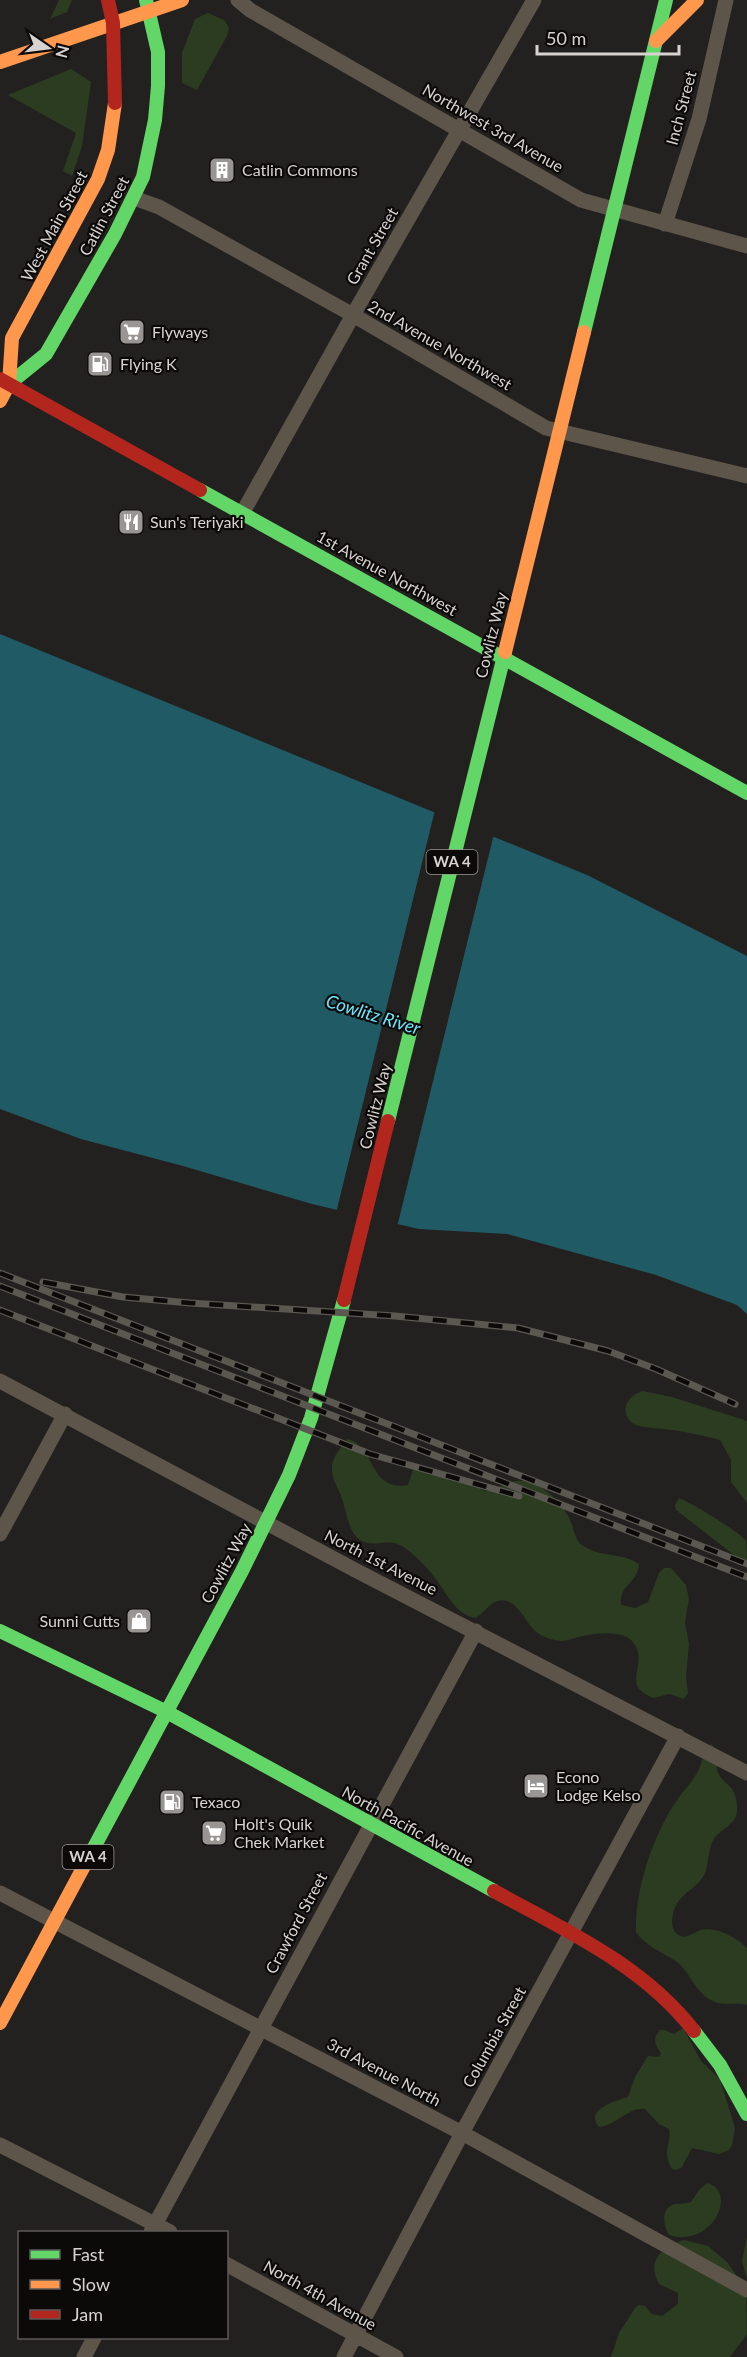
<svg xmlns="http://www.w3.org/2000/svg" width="747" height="2357" viewBox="0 0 747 2357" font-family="Lato,sans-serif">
	<rect width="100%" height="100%" fill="#23211f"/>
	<path fill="#2b3c21" d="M59,0H72L67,12L50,19Z
		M208,13L224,20L229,28L227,36L197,90L182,83V53L195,19Z
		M71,69L91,82L82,146L72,176L63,171L76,133L8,95Z
		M642,1391L672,1397L747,1421V1503L731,1482V1460L720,1440C702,1435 682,1431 664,1429C655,1428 645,1428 636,1425C629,1422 624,1415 626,1406C628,1398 635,1394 642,1391Z
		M348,1439C376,1447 369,1492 408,1485L413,1470L419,1466L466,1481L485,1491C496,1490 505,1483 516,1481C537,1478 563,1502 570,1520C574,1528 574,1539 582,1545C599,1558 622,1552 639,1564C638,1584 619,1584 621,1605L635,1608L648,1602L659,1573L664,1568H671L686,1585L689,1599L685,1622L689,1644L686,1677L688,1693L684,1699L669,1694L654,1698C617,1685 652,1664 632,1641C622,1630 597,1633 583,1636C576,1637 569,1641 561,1641C552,1640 542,1637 535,1631C524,1621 514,1591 493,1603C487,1607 482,1614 476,1618C455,1615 447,1593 435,1578C428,1568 418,1559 409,1551C390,1534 378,1549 362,1541C347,1533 347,1510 341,1496C338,1488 332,1479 332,1470C331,1458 341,1447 348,1439Z
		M679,1498C687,1500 743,1534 746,1541C747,1547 747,1558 747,1565L676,1510L675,1505Z
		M711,1744C721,1756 713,1764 719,1775C727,1787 735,1785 737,1805C739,1824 725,1826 715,1837C708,1847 709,1862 705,1873C697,1892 674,1892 672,1921C672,1925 673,1930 676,1933C685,1942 693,1932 701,1930C715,1926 738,1938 747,1948V2005C736,2002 725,2006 715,2002C696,1995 691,1973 677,1962C663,1952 646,1947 636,1932C635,1892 650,1845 670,1811C678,1797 689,1786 697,1773C703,1763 702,1751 711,1744Z
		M683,2028L701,2061L720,2079L735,2128L732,2145L729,2150L719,2154L692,2148L682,2167L677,2170L672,2169C661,2150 672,2145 669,2129L659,2124L645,2109C628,2107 616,2126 599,2127C584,2109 616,2101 628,2097L635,2077L648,2056L659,2057L661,2053C655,2045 652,2039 660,2030H664L674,2034Z
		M707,2183C739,2191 712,2249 669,2235C664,2227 661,2212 670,2206C676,2202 684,2205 691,2202L699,2190Z
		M747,2237V2279L742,2261Z
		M684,2240L708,2246L728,2263L746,2290L747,2334L730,2357H611L619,2333L635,2308L639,2305L645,2306L652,2314L662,2316L678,2304V2293L659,2284C646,2260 662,2247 684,2240Z"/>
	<path fill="#205a65" d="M0,634L587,875L747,956V1314L737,1305L656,1275L507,1234L419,1229L312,1204L183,1166L81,1139L0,1109Z"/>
	<path fill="#23211f" d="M435,810L494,834L397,1227L336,1213Z"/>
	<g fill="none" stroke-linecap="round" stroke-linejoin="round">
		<path stroke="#5e554a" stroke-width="15" d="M238,0L250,10L581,200L747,246
			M134,198L159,207L353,315L546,428L747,476
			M665,224L699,119L726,0
			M243,512L353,315L534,0
			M0,1381L357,1571L747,1773
			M0,1534L65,1414
			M0,1893L462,2133L747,2290
			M0,2145L170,2232
			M151,2232L476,1631
			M226,2264L396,2357
			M84,2357L94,2338
			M344,2357L462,2133L678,1736"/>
		<path stroke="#63d668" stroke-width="14" d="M584,332L666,0
			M9,384L46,354L115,234L143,177L155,120L158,86V52L146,0
			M200,490L747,793
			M388,1121L505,652
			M0,1631L165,1711L494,1891
			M91,1853L242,1571L289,1475L311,1418L344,1300
			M694,2031L720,2065L747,2114"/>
		<path stroke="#ff974d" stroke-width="14" d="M656,41L697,0
			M0,62L182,0
			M0,401L9,384L12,338L98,179L108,150L115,103
			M505,652L584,332
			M0,2023L91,1853"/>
		<path stroke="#b3261e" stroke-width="14" d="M108,0L113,23L115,103
			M0,379L200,490
			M344,1300L388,1121
			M494,1891C565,1930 643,1965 694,2031"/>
		<g stroke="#5b5751" stroke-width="7">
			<path id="rail" d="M0,1273L747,1564
				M43,1282L123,1297L190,1303L395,1316L518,1328L608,1351L656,1369L735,1404
				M0,1286L747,1577
				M0,1310L370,1454L519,1496"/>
		</g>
		<use href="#rail" stroke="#0c0a09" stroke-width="4.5" stroke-dasharray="14" stroke-linecap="butt"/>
	</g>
	<defs>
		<g id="building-square" transform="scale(1.35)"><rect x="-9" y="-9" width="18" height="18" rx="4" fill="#989593" stroke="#0c0a09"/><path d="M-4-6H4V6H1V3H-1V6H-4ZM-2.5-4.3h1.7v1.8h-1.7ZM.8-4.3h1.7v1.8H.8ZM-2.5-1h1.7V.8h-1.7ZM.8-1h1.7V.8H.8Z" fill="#fff"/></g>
		<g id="supermarket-square" transform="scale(1.35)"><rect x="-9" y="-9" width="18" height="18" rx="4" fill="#989593" stroke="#0c0a09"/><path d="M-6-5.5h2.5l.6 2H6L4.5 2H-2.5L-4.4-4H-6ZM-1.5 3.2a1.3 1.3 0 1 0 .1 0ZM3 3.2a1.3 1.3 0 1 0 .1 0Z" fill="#fff"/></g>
		<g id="fuel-square" transform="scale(1.35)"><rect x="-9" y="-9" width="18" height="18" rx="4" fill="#989593" stroke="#0c0a09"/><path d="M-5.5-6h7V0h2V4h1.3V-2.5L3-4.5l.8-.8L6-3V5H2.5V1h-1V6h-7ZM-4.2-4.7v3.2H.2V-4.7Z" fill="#fff"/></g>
		<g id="restaurant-square" transform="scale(1.35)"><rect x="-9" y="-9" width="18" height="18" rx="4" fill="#989593" stroke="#0c0a09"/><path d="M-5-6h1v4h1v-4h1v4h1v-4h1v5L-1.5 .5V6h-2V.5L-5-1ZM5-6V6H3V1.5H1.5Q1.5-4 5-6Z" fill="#fff"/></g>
		<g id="shop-square" transform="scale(1.35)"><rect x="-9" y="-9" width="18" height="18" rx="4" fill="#989593" stroke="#0c0a09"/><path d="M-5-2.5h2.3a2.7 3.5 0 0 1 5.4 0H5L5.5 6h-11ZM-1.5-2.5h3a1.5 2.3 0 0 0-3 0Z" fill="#fff"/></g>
		<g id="hotel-square" transform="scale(1.35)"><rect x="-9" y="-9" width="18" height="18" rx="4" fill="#989593" stroke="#0c0a09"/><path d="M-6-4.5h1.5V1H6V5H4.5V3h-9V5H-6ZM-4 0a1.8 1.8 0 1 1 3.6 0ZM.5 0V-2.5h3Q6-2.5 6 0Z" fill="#fff"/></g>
	</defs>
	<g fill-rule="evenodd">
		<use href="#building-square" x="222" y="170"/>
		<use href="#supermarket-square" x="132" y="332"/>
		<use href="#fuel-square" x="100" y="364"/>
		<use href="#restaurant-square" x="131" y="522"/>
		<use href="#shop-square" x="139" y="1621"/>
		<use href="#hotel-square" x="536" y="1786"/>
		<use href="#fuel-square" x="172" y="1802"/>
		<use href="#supermarket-square" x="214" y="1833"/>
	</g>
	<g text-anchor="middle" stroke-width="4.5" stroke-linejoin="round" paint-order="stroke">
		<g fill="#0c0a09" stroke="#9a9795" stroke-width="1.5">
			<rect x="426.5" y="850" width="51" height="24" rx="4.5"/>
			<rect x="62.5" y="1845" width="51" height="24" rx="4.5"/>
		</g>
		<g font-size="15" font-weight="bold" fill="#d7d3d1">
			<text x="452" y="867">WA 4</text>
			<text x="88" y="1862">WA 4</text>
		</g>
		<g font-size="16" fill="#d7d3d1" stroke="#0c0a09">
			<text transform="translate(681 108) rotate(-75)" y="6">Inch Street</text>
			<text transform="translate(493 128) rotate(30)" y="6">Northwest 3rd Avenue</text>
			<text transform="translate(104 216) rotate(-62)" y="6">Catlin Street</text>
			<text transform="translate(54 226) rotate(-62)" y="6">West Main Street</text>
			<text transform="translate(372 246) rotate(-60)" y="6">Grant Street</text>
			<text transform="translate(440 345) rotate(30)" y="6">2nd Avenue Northwest</text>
			<text transform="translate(387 573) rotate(29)" y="6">1st Avenue Northwest</text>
			<text transform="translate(491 635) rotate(-76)" y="6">Cowlitz Way</text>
			<text transform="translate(375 1106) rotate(-76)" y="6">Cowlitz Way</text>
			<text transform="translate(381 1562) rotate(27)" y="6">North 1st Avenue</text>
			<text transform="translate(226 1563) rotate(-62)" y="6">Cowlitz Way</text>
			<text transform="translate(408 1826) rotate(29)" y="6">North Pacific Avenue</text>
			<text transform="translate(296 1923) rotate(-62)" y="6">Crawford Street</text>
			<text transform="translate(494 2037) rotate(-61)" y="6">Columbia Street</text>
			<text transform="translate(384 2072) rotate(28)" y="6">3rd Avenue North</text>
			<text transform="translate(320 2295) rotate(29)" y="6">North 4th Avenue</text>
		</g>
		<g font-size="16" fill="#d7d3d1" stroke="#0c0a09" text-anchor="start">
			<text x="242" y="176">Catlin Commons</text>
			<text x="152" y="338">Flyways</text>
			<text x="120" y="370">Flying K</text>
			<text x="150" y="528">Sun's Teriyaki</text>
			<text x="120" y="1627" text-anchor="end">Sunni Cutts</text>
			<text x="556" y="1783">Econo<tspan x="556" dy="18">Lodge Kelso</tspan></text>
			<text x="192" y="1808">Texaco</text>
			<text x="234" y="1830">Holt's Quik<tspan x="234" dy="18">Chek Market</tspan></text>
		</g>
		<g font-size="18" font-style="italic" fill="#6ce5fc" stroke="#0c0a09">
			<text transform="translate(373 1015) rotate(17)" y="6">Cowlitz River</text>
		</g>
	</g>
	<rect x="18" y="2231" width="210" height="108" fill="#0c0a09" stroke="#5d5a59" stroke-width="1.5"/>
	<rect x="30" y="2250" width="30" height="9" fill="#63d668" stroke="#5d5a59" stroke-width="1.5"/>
	<text x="72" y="2261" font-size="18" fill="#d7d3d1">Fast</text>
	<rect x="30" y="2280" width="30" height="9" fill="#ff974d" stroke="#5d5a59" stroke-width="1.5"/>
	<text x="72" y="2291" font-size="18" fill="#d7d3d1">Slow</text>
	<rect x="30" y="2310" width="30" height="9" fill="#b3261e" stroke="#5d5a59" stroke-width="1.5"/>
	<text x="72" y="2321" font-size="18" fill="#d7d3d1">Jam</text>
	<g transform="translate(48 48) rotate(104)" stroke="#0c0a09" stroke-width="4.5" paint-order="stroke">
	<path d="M0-4.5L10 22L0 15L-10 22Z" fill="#d7d3d1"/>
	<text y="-9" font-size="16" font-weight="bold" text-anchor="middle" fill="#d7d3d1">N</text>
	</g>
	<path d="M537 45v9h142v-9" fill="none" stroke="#d7d3d1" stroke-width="3"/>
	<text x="546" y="45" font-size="18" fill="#d7d3d1" stroke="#0c0a09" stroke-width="4.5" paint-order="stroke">50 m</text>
</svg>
